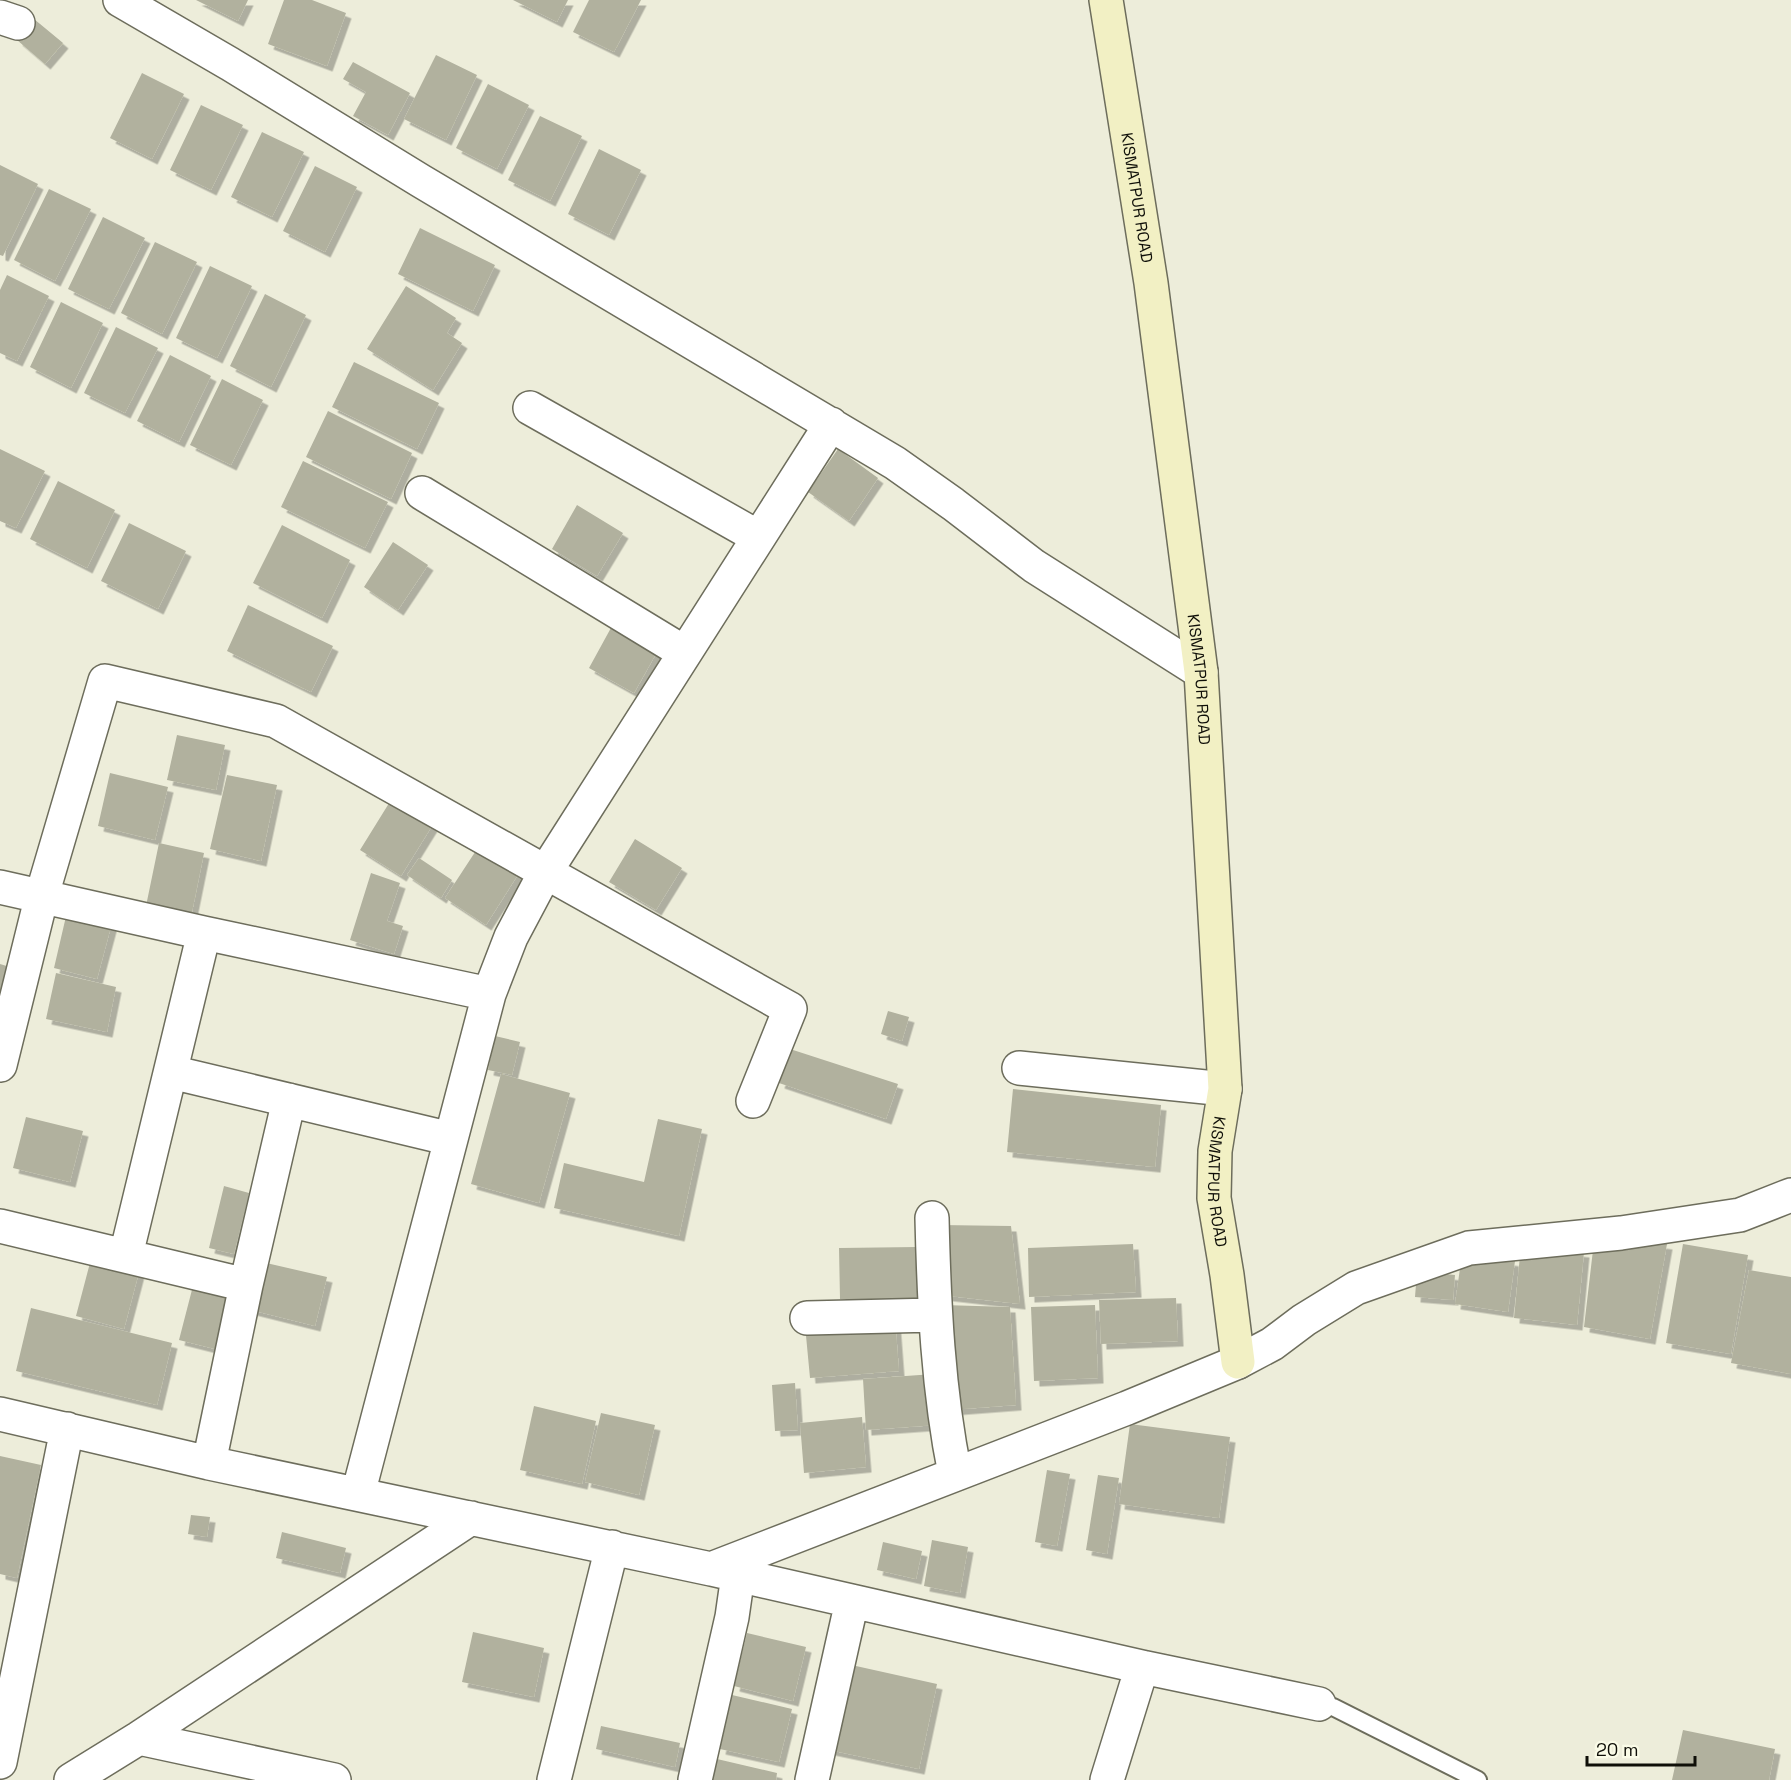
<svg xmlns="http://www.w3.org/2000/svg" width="1791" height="1780" viewBox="0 0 1791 1780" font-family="'Space Grotesk',sans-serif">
	<defs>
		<filter id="shadow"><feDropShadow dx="5.5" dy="5.5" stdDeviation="0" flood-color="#0004"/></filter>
	</defs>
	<rect width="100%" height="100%" fill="#ededda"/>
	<path fill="#b1b19e" filter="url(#shadow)" d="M196,0H248L238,21Z
		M284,0H312L346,13L327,66L268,44Z
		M513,0H568L557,22Z
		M589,0H641L614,52L573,32Z
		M34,19L63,43L45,64L17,40Z
		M436,55L477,75L446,140L404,119Z
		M353,62L410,93L388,135L353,116L366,92L343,79Z
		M142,73L184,94L152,159L110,138Z
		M488,84L529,105L497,169L456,148Z
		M201,105L243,125L211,190L170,170Z
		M540,116L582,136L550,201L508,180Z
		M262,132L304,152L272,217L231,197Z
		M599,149L641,170L609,235L568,214Z
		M0,165L38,184L3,256L0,255Z
		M315,166L357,187L325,252L283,231Z
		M49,189L91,209L55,281L14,260Z
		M103,217L145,238L109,309L68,289Z
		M420,228L495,265L473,311L398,274Z
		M155,242L197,262L162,334L121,313Z
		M210,266L252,286L217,358L176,338Z
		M7,275L49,296L17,361L0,353V290Z
		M406,286L456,318L447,333L462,343L433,390L367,349Z
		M265,294L306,315L271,387L230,366Z
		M61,302L103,323L71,388L30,367Z
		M116,327L158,348L125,413L84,393Z
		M170,355L211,376L179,442L137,421Z
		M354,362L439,403L417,449L332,407Z
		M222,379L263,400L231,465L190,445Z
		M328,411L412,453L391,499L306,457Z
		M0,449L45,471L16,528L0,521Z
		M838,449L878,478L849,521L808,492Z
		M303,461L388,502L365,548L281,507Z
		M58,481L115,510L87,568L30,539Z
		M577,505L623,533L597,576L552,549Z
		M129,523L186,551L158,609L101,581Z
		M282,525L350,560L322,618L253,583Z
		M393,542L428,565L398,610L364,587Z
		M248,605L333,646L311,692L227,651Z
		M612,626L657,652L634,693L589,668Z
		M177,735L225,745L216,790L167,780Z
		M110,773L168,787L155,840L98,826Z
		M227,775L277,785L261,861L210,849Z
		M391,800L432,826L401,876L360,850Z
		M635,839L682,868L656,910L609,882Z
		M159,843L204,853L191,917L146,906Z
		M479,846L519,873L486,925L445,898Z
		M419,858L452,880L441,898L407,875Z
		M371,873L400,883L387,921L403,926L394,954L350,940Z
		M67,912L112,923L97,979L54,968Z
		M0,964L10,967L0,1006Z
		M56,973L116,987L107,1032L46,1019Z
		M888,1011L909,1017L902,1041L881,1034Z
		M495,1036L520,1042L512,1075L488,1070Z
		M790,1049L898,1084L886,1119L779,1083Z
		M501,1074L570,1093L539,1203L471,1184Z
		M1013,1089L1161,1105L1155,1167L1007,1152Z
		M26,1117L83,1131L70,1182L13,1168Z
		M658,1119L702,1129L679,1236L554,1208L564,1163L644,1182Z
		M224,1186L249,1193L234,1254L209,1248Z
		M940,1225L1011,1226L1020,1304L940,1295Z
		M1635,1240L1667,1244L1650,1339L1584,1327L1593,1250Z
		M1133,1244L1136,1292L1029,1297L1028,1248Z
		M1683,1244L1748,1255L1731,1354L1666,1343Z
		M1521,1245L1584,1252L1577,1325L1514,1318Z
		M917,1247V1299H840L839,1248Z
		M1462,1254L1515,1261L1508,1312L1455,1304Z
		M91,1259L139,1272L124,1329L76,1316Z
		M262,1262L327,1277L315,1326L251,1310Z
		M1749,1270L1791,1277V1374L1731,1363Z
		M1417,1271L1455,1275L1453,1300L1415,1297Z
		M194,1282L240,1294L227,1352L179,1340Z
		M1176,1298L1178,1341L1101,1344L1099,1300Z
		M943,1305L1010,1307L1016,1405L950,1410Z
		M1095,1305L1098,1378L1034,1381L1031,1307Z
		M31,1308L172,1343L157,1405L16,1371Z
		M895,1318L899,1371L810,1378L805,1325Z
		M934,1374L937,1425L866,1430L863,1379Z
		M795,1383L798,1430L775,1431L772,1385Z
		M534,1406L596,1421L582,1484L520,1470Z
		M601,1413L655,1425L639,1495L585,1482Z
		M862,1417L866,1467L804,1473L800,1423Z
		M1130,1424L1230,1437L1219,1518L1119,1504Z
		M0,1456L41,1465L17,1578L0,1574Z
		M1047,1470L1070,1474L1057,1546L1035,1542Z
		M1098,1475L1119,1478L1107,1554L1086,1550Z
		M191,1515L210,1517L207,1537L188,1534Z
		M282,1532L346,1548L340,1573L276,1558Z
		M932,1540L968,1547L960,1593L924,1586Z
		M883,1542L922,1551L916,1579L877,1570Z
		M473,1632L544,1648L534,1697L462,1682Z
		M747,1633L806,1647L793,1701L734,1686Z
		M838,1662L937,1684L919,1769L820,1748Z
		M732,1695L792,1709L779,1762L720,1749Z
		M601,1726L680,1743L675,1767L596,1749Z
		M1683,1730L1775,1749L1769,1780H1672Z
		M717,1759L777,1773L776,1780H712Z"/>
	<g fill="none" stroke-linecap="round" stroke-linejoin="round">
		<g stroke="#6d6d5c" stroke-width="20">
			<path id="lane" d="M1319,1704L1333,1707L1478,1780"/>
		</g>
		<g stroke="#6d6d5c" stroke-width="36">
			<path id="street" d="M120,0L230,64L421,181L895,463L953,504L1034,566L1201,672
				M0,17L18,23
				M530,408L758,537
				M422,493L685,653
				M0,887L204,933L489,994
				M0,1065L42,895L105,681L276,721L790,1009L753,1101
				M1019,1068L1225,1089
				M171,1072L451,1139
				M932,1218C934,1304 938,1390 955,1474
				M0,1226L246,1285
				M126,1255L204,933
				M807,1318L935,1315
				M0,1414L209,1463L711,1569L1127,1408L1238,1362L1272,1344L1304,1320L1356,1288L1469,1248L1621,1233L1740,1215L1791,1195
				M209,1463L246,1285L289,1100
				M358,1494L489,994L511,937L546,871L831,424
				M711,1569L1142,1667L1319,1704
				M139,1738L334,1780
				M0,1762L67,1429
				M71,1780L139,1738L471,1518
				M554,1780L612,1547
				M695,1780L732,1617L738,1575
				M812,1780L852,1601
				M1107,1780L1142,1667"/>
		</g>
		<g stroke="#6d6d5c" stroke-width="36">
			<g id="secondary">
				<path id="s1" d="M1106,0L1151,283L1201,672L1225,1089L1215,1151L1214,1198L1227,1275L1238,1362"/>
			</g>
		</g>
		<use href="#lane" stroke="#fff" stroke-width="16"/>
		<use href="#street" stroke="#fff" stroke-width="33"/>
		<use href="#secondary" stroke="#f2f0c4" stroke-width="33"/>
	</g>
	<g text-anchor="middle" stroke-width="5" stroke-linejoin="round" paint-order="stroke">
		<g font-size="16" fill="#0f0f08" stroke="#fafbe7">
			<text dy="6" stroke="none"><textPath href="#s1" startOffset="200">KISMATPUR ROAD</textPath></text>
			<text dy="6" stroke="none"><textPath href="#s1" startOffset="686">KISMATPUR ROAD</textPath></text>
			<text dy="6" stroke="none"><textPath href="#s1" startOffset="1190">KISMATPUR ROAD</textPath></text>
		</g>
	</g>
	<path d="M1587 1756v9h108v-9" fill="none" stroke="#0f0f08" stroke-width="3"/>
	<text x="1596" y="1756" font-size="18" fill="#0f0f08" stroke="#fafbe7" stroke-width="4.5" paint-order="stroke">20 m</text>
</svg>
